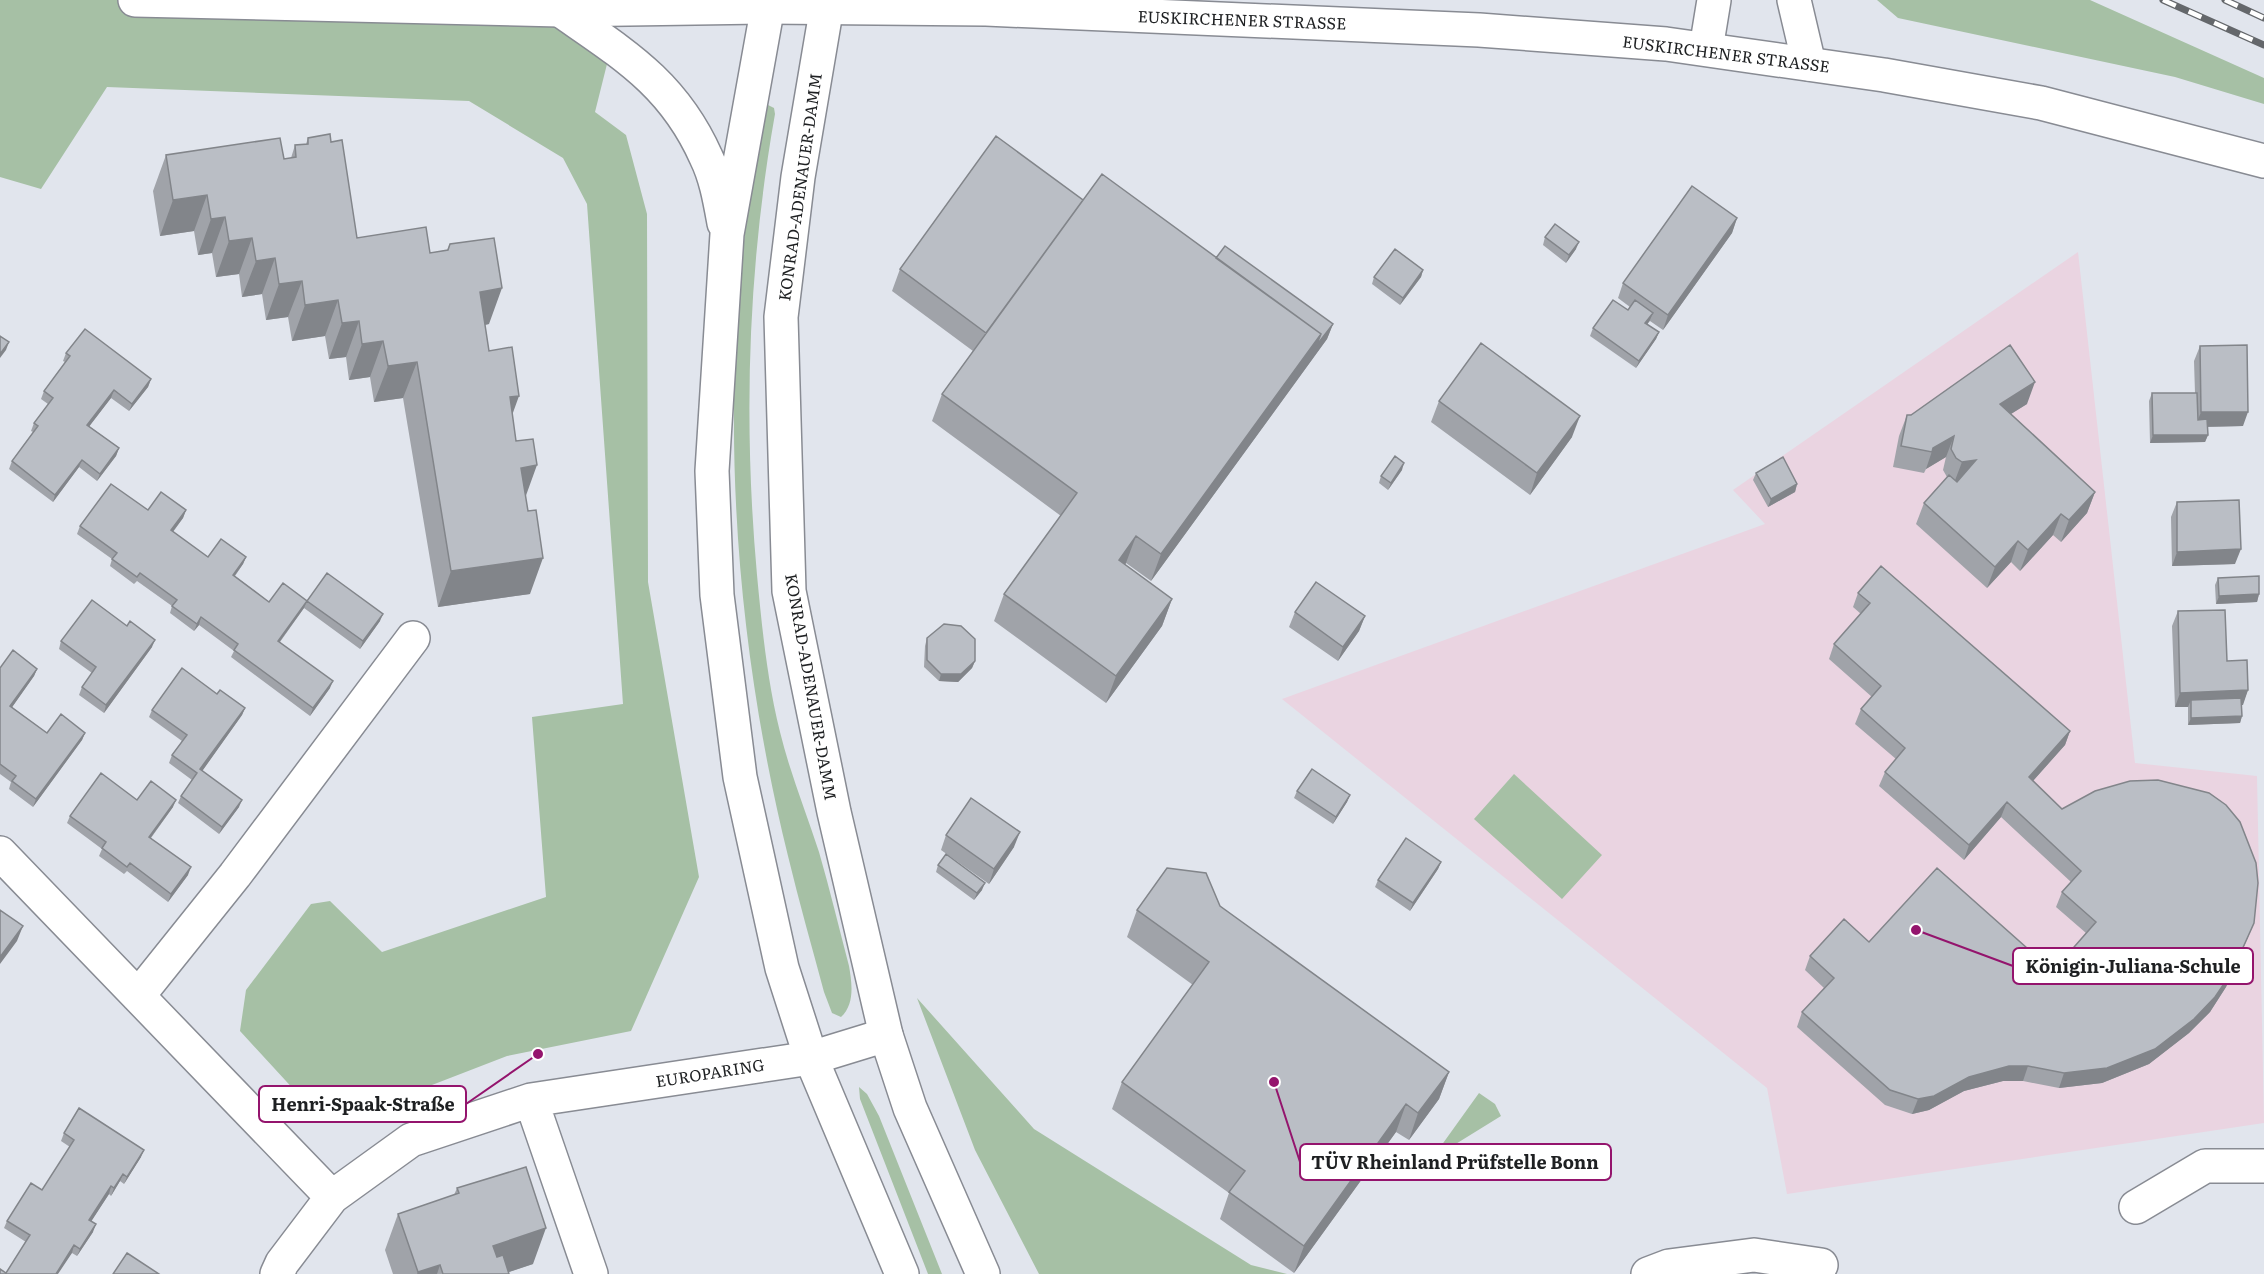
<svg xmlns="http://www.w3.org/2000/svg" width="2264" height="1274" viewBox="0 0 2264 1274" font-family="Literata,serif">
	<rect width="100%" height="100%" fill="#e1e5ed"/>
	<path fill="#ead4e1" d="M2078,252L2135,763L2257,776L2264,1123L1787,1194L1767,1088L1282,699L1765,524L1733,490Z"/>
	<path fill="#a6c0a5" d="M0,0H623L595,112L626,135L647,214L648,582L699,877L631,1031L507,1056L375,1107L297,1093L240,1031L246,990L311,904L330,901L382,952L546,897L532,717L623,704L587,204L563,158L469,101L107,87L41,189L0,177Z
		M1877,0H2090L2264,78V104L2175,77L1898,18Z
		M766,104L774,108L775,114C748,266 743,420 757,575C762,627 767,680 780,732C790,773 806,812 819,852C830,890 839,928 849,966C852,983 855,1004 841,1017L832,1013L824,992C812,947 799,902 788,856C728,613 714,349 766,104Z
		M1514,774L1602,855L1562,899L1474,819Z
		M917,998L1034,1129L1251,1265L1287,1274H1039L975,1150Z
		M859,1087L867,1094L879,1116L942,1274H928L860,1099Z
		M1479,1093L1495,1104L1501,1116L1446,1150L1441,1146Z"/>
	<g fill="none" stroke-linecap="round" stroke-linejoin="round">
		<g stroke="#888b93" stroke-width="36">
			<path id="street" d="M1794,0L1809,64
				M1706,49L1714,0
				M0,853L332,1197
				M138,996L235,875L413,638
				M531,1100L591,1274
				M2136,1207L2205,1166H2264
				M277,1274L282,1263L332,1197L411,1140L531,1100L811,1058L886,1035
				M1648,1274L1669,1266L1754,1255L1821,1265"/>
		</g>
		<g stroke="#888b93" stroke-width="36">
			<path id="secondary" d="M769,0L727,234L712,471L717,595L740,777L782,968L811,1058L902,1274
				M828,0L798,177L781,317L789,591L834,812L886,1035L910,1108L983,1274
				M560,10C623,54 673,83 706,157C716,177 720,201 724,223"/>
		</g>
		<g stroke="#888b93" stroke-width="36">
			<path id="primary" d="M135,0L560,10L767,7L986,9L1479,30L1666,44L1884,75L2041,103L2264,161"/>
		</g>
		<use href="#street" stroke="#fff" stroke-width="33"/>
		<use href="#secondary" stroke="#fff" stroke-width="33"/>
		<use href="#primary" stroke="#fff" stroke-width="33"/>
		<g stroke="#64676b" stroke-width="7">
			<path id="rail" d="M2163,0L2264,45
				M2225,0L2264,18"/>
		</g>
		<use href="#rail" stroke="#fff" stroke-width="4.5" stroke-dasharray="14" stroke-linecap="butt"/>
	</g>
	<path fill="#a0a3a9" d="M308,138L331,142L357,238L430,253L447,250L450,244L489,324L485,325L489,351L512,415L525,495L530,594L438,607L403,398L374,402L370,377L349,380L346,357L329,359L325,336L292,341L288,317L266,320L262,294L242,297L239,274L216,277L212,253L198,255L194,231L160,236L153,191L166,155L284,159L291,158L295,145L306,144Z
		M1083,200L1216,258L1333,324L1327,339L1151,581L1126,563L1125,565L1172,599L1162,626L1106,703L994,621L1004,594L1061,516L932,421L942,394L973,351L892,291L900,269Z
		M1737,218L1732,233L1663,330L1650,321L1647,324L1659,332L1656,339L1636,368L1590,336L1593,328L1628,310L1630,307L1618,298L1623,283Z
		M1545,237L1576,249L1566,263L1543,245Z
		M1423,270L1421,277L1400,305L1372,284L1374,277Z
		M2200,346L2243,426L2207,427L2208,435L2205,442L2150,443L2149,401L2152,393H2195L2194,361Z
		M66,353L151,379L148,387L129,411L111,398L89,426L119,448L116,456L97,481L79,467L53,502L9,469L12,461L33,432L31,431L34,423L48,404L41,399L44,391L65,362L63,361Z
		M1439,401L1572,437L1530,495L1431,422Z
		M2027,404L2011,414L2095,492L2087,513L2061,542L2053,535L2020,571L2011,562L1987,588L1916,524L1924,503L1947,477L1943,470L1946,457L1926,469L1924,473L1893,467L1899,436L1907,415Z
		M1402,470L1388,490L1379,483L1381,476Z
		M1756,473L1797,484L1795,492L1768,507L1753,480Z
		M2177,502L2235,564L2172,566L2171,517Z
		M148,510H186L183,518L173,532L208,557H246L243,564L235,576L269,602L307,601L380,621L360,649L304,608L280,642L330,688L310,716L231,657L234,651L199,625L194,631L170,613L172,606L137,581L134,584L110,566L112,559L77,534L80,526Z
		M2218,578L2259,594L2257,602L2216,604L2215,585Z
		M1858,593L2070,731L2065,745L2033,781L2062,809L2248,937L2226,987L2210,1012L2189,1033L2149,1064L2102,1083L2059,1088L2023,1081H2003L1964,1091L1929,1110L1912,1114L1885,1105L1797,1027L1802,1012L1824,988L1805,970L1810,956L1869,942L2053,971L2086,933L2056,907L2062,892L2071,882L2001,817L1964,860L1879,786L1885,772L1896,759L1855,724L1861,709L1872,697L1829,659L1834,644L1861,614L1853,607Z
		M2178,611L2227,661L2248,690L2242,705V716L2240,723L2188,725V707H2175L2172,626Z
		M1295,612L1365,616L1359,631L1338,661L1289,627Z
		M927,638L975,661L972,668L958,682L939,681L924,667L925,646Z
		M61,641L152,647L104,713L79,695L82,687L92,673L59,649Z
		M0,668L37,669L34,676L12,707L47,733H85L82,740L33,807L9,789L11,782L0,774Z
		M217,694L245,708L242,715L202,771L239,807L219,834L178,803L181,796L192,780L169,763L172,755L182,741L149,717L152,710Z
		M1297,791L1350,795L1347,802L1333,824L1294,798Z
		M137,800L173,807L151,838L188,875L168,902L127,871L124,874L99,856L102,849L67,823L70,816Z
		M946,835L1014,847L989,884L941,850Z
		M1441,862L1438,869L1410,911L1375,887L1378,880Z
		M938,865L982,890L974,900L936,872Z
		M1220,906L1449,1072L1439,1099L1409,1140L1396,1132L1294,1273L1220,1219L1229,1193L1112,1109L1122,1082L1193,985L1127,937L1137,910Z
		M64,1133L141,1157L124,1184L120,1181L111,1196L109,1194L91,1221L93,1232L77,1256L72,1253L6,1273L26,1242L4,1228L7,1221L42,1190L70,1147L61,1141Z
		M457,1188L533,1264L509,1272V1274H393L385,1250L398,1214L454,1195Z"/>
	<path fill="#82858a" d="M207,195L194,231L160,236L173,200Z
		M225,217L212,253L198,255L211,219Z
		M1737,218L1732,233L1663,330L1668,315Z
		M252,238L239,274L216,277L229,241Z
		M1579,242L1576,249L1566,263L1569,255Z
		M275,258L262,294L242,297L256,261Z
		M1423,270L1421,277L1400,305L1403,298Z
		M302,281L288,317L266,320L279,284Z
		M502,288L489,324L467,328L480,292Z
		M338,300L325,336L292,341L305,305Z
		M1653,313L1650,320L1643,331L1645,323Z
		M359,321L346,357L329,359L342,323Z
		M1333,324L1327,339L1151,581L1161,554L1321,334Z
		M1659,332L1656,339L1636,368L1639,361Z
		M383,341L370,377L349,380L362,344Z
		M9,342L6,350L0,358V354Z
		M417,362L403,398L374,402L388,366Z
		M151,379L148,387L129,411L132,404Z
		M2035,382L2027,404L1993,425L2000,404Z
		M114,390L111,398L85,432L87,425Z
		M519,396L506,432L510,397Z
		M2201,412H2248L2243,426L2195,427Z
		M1580,416L1572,437L1530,495L1537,473Z
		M2153,435H2208L2205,442L2150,443Z
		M1954,436L1946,457L1926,469L1933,448Z
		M119,448L116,456L97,481L100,474Z
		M82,460L79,467L53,502L55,495Z
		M1976,460L1968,481L1954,483L1962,462Z
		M1404,463L1402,470L1388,490L1391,483Z
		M537,465L524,501L521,468Z
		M1797,484L1795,492L1768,507L1771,499Z
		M2095,492L2087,513L2061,542L2069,520Z
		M186,510L183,518L168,538L171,530Z
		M2061,514L2053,535L2020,571L2028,550Z
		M1136,536L1126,563L1109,587L1119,560Z
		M2018,541L2011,562L1987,588L1995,567Z
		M2241,549L2235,564L2172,566L2177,552Z
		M246,557L243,564L230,582L233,575Z
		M543,558L530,594L438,607L451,571Z
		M2259,594L2257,602L2216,604L2219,596Z
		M1172,599L1162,626L1106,703L1116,676Z
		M307,601L304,608L275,648L278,641Z
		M383,614L380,621L360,649L363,641Z
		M1365,616L1359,631L1338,661L1343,647Z
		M201,617L199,625L194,631L197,624Z
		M155,640L152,647L104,713L106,705Z
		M975,661L972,668L958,682L939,681L941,674Z
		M37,669L34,676L8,713L10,706Z
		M333,681L330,688L310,716L313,708Z
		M2248,690L2243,705L2191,707V700L2188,707H2175L2180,693Z
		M245,708L242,715L198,777L200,769Z
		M2242,716L2240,723L2188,725L2191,718Z
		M2070,731L2065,745L2023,792L2029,777Z
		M85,733L82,740L33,807L36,799Z
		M1350,795L1347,802L1333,824L1336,817Z
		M176,800L173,807L146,844L149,837Z
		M242,800L239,807L219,834L222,827Z
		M2007,802L2001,817L1964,860L1969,845Z
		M1020,832L1014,847L989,884L994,869Z
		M1441,862L1438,869L1410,911L1413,903Z
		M191,867L188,875L168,902L171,894Z
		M985,883L982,890L974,900L977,893Z
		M2254,923L2248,937L2226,987L2210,1012L2189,1033L2149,1064L2102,1083L2059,1088L2064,1073Z
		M23,926L17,941L0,964V957Z
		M2009,1066H2028L2023,1081H2003L1964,1091L1929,1110L1912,1114L1918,1099L1969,1077Z
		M1449,1072L1439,1099L1409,1140L1418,1113Z
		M1406,1104L1396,1132L1294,1273L1304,1246Z
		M144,1150L141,1157L124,1184L127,1177Z
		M123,1174L120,1181L111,1196L114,1188Z
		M111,1186L109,1194L87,1228L89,1220Z
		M96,1224L93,1232L77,1256L80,1249Z
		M546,1228L533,1264L503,1274L493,1246Z
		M74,1245L72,1253L58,1274H56Z
		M440,1265L437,1274H417L418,1272Z"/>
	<path fill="#babec5" stroke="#82858a" stroke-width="1.5" d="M330,134L331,142L342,140L357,238L426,227L430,253L448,250L450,244L494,238L502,288L480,292L489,351L512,347L519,396L510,397L516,441L533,439L537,465L521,468L528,511L536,510L543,558L451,571L417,362L388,366L383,341L362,344L359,321L342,323L338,300L305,305L302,281L279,284L275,258L256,261L252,238L229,241L225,217L211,219L207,195L173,200L166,155L280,138L284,159L296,157L295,145L308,144V138Z
		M996,136L1083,200L986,333L900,269Z
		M1102,174L1321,334L1161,554L1136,536L1119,560L1172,599L1116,676L1004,594L1077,493L942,394Z
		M1692,186L1737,218L1668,315L1623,283Z
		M1555,224L1579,242L1569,255L1545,237Z
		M1225,246L1333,324L1316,346L1321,334L1216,258Z
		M1395,249L1423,270L1403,298L1374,277Z
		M1613,300L1628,310L1635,300L1653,313L1645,323L1659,332L1639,361L1593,328Z
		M85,329L151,379L132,404L114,390L87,425L119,448L100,474L82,460L55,495L12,461L38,426L34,423L53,398L44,391L70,356L66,353Z
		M0,336L9,342L0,354Z
		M1481,343L1580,416L1537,473L1439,401Z
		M2010,345L2035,382L2000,404L2095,492L2069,520L2061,514L2028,550L2018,541L1995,567L1924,503L1949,475L1957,482L1976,460L1962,462L1956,458L1951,449L1954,436L1933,448L1932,452L1901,446L1907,415H1911Z
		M2247,345L2248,412H2201L2200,346Z
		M2152,393H2197L2198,420L2207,419L2208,435H2153Z
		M1395,456L1404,463L1391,483L1381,476Z
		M1783,457L1797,484L1771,499L1756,473Z
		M111,484L148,510L161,492L186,510L171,530L208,557L221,539L246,557L233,575L269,602L283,583L307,601L278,641L333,681L313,708L234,650L238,644L201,617L197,624L172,606L177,600L140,573L137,577L112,559L117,553L80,526Z
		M2239,500L2241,549L2177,552V502Z
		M1881,566L2070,731L2029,777L2062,809L2095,791L2130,781L2158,780L2209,793L2226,805L2240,822L2256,863L2258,883L2254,923L2232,972L2215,997L2194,1019L2155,1049L2107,1068L2064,1073L2028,1066H2009L1969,1077L1934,1096L1918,1099L1890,1090L1802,1012L1834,978L1810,956L1844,919L1869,942L1937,868L2053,971L2096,922L2062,892L2081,871L2007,802L1969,845L1885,772L1905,748L1861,709L1881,686L1834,644L1870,603L1858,593Z
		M327,573L383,614L363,641L307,601Z
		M2259,576V594L2219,596L2218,578Z
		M1316,582L1365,616L1343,647L1295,612Z
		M92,600L127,626L130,621L155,640L106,705L82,687L96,667L61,641Z
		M2225,610L2227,661L2247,660L2248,690L2180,693L2178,611Z
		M944,624L961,626L975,639V661L961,674H941L927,660V638Z
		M13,650L37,669L10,706L47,733L61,714L85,733L36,799L12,781L16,776L0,764V668Z
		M182,668L217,694L220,690L245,708L200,769L242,800L222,827L181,796L197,773L172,755L187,735L152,710Z
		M2241,698L2242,716L2191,718V700Z
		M1312,769L1350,795L1336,817L1297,791Z
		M101,773L137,800L151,781L176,800L149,837L191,867L171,894L130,863L127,867L102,848L106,842L70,816Z
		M971,798L1020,832L994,869L946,835Z
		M1406,838L1441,862L1413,903L1378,880Z
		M946,854L985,883L977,893L938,865Z
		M1167,868L1206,873L1220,906L1449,1072L1418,1113L1406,1104L1304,1246L1229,1192L1245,1171L1122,1082L1209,962L1137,910Z
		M0,910L23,926L0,957Z
		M79,1108L144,1150L127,1177L123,1174L114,1188L111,1186L89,1220L96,1224L80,1249L74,1245L56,1274H0V1269L6,1273L30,1235L7,1221L31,1183L42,1190L74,1140L64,1133Z
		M526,1167L546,1228L493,1246L497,1257L503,1255L509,1274H443L440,1265L418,1272L398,1214L459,1193L457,1188Z
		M127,1253L159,1274H113Z"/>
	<g text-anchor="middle" stroke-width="4.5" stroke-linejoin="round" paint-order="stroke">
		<g font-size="16" fill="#1e2022" stroke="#fff">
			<text transform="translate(1242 20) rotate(2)" y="6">EUSKIRCHENER STRASSE</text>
			<text transform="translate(1726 54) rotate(7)" y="6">EUSKIRCHENER STRASSE</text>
			<text transform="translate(800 187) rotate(-82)" y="6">KONRAD-ADENAUER-DAMM</text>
			<text transform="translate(811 687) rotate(80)" y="6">KONRAD-ADENAUER-DAMM</text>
			<text transform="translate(710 1073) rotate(-9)" y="6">EUROPARING</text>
		</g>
	</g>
	<path fill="none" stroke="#94146d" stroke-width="2" d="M1916 930L2013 966M538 1054L466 1104M1274 1082L1300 1162"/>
	<g fill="#94146d" stroke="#fff" stroke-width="2">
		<circle cx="1916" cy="930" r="6"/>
		<circle cx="538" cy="1054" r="6"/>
		<circle cx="1274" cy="1082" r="6"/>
	</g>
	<g fill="#fff" stroke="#94146d" stroke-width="2">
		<rect x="2013" y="948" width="240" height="36" rx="6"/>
		<rect x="259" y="1086" width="207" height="36" rx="6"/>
		<rect x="1300" y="1144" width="311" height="36" rx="6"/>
	</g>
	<g font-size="18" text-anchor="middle" font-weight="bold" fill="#1e2022">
		<text x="2133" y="973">Königin-Juliana-Schule</text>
		<text x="363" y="1111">Henri-Spaak-Straße</text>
		<text x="1455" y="1169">TÜV Rheinland Prüfstelle Bonn</text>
	</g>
</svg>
